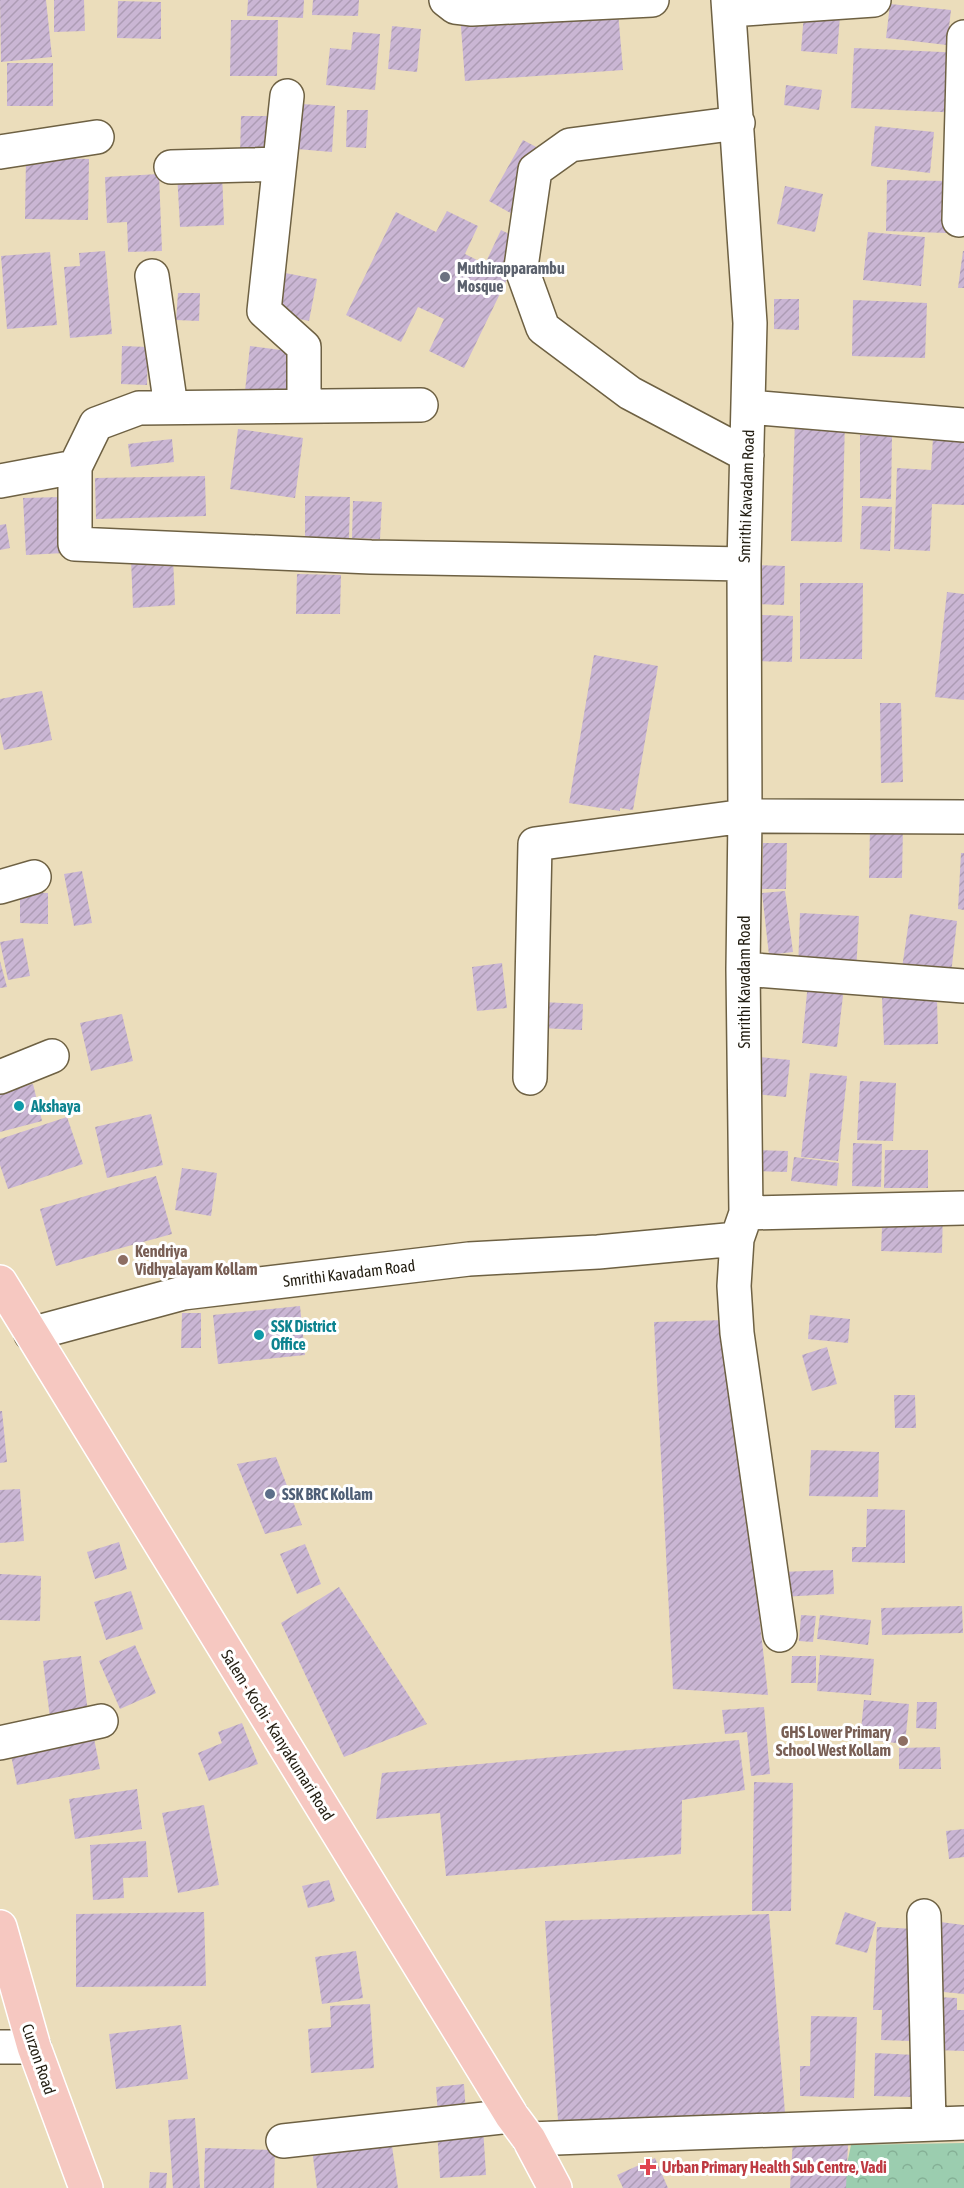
<svg xmlns="http://www.w3.org/2000/svg" width="964" height="2188" viewBox="0 0 964 2188" font-family="'Asap Condensed',sans-serif">
	<defs>
		<pattern id="forest-crowns" width="20" height="18" patternUnits="userSpaceOnUse" patternTransform="scale(1.5)"><rect width="20" height="18" fill="#9bcdaf"/><path d="M2 6a3 3 0 1 1 6 0M12 15a3 3 0 1 1 6 0" fill="none" stroke="#85b096"/></pattern>
		<pattern id="building-hatch" width="6" height="6" patternUnits="userSpaceOnUse" patternTransform="scale(1.5)"><rect width="6" height="6" fill="#cab6d4"/><path d="M-1 1l2-2M0 6l6-6M5 7l2-2" fill="none" stroke="#ad9cb5"/></pattern>
	</defs>
	<rect width="100%" height="100%" fill="#ebddbb"/>
	<path fill="url(#forest-crowns)" d="M964,2143V2188H842L851,2145Z"/>
	<path fill="url(#building-hatch)" d="M0,0H46L52,57L1,62Z
		M54,0H84L85,31L54,32Z
		M248,0H304L303,18L247,16Z
		M313,0H359L358,16L312,15Z
		M459,0H617L623,70L465,81Z
		M118,1L161,2V39L117,38Z
		M890,4L951,10L947,45L886,38Z
		M804,13L840,16L837,54L801,51Z
		M231,20H278L277,76H230Z
		M392,26L421,29L417,72L388,69Z
		M353,32L380,34L375,90L326,85L330,48L351,50Z
		M854,48L964,53L963,113L851,108Z
		M7,63H53V106H7Z
		M786,85L822,90L819,110L784,105Z
		M301,104L335,106L332,152L297,149Z
		M347,110H368L366,148L346,147Z
		M241,116H272L271,155L240,154Z
		M875,126L934,132L930,173L871,166Z
		M523,140L559,159L525,221L489,201Z
		M26,157L89,159L88,220L25,219Z
		M222,171L224,225L180,227L177,173Z
		M159,174L162,251L128,252L127,222L107,223L105,177Z
		M887,180L948,181L947,233L886,231Z
		M785,186L823,194L815,232L777,224Z
		M447,211L478,226L465,254L485,264L501,230L525,242L464,368L429,351L444,319L418,307L401,342L346,315L396,212L436,232Z
		M868,232L925,237L921,286L863,280Z
		M105,251L112,334L70,338L64,267L80,266L79,253Z
		M963,251H964V288H958Z
		M50,252L57,325L7,329L1,256Z
		M285,273L317,279L309,321L276,314Z
		M178,293H200L199,321L176,320Z
		M774,299H799V330L774,329Z
		M853,300L927,303L925,358L852,356Z
		M122,346L148,347L147,385L121,384Z
		M250,346L296,352L290,397L245,391Z
		M795,420L845,421L842,542L791,541Z
		M238,429L303,438L295,498L230,489Z
		M860,435L892,436L891,499L860,498Z
		M933,438L964,439V505L932,504L930,551L894,549L897,468L931,470Z
		M172,439L174,462L131,467L128,444Z
		M205,476L206,516L96,519L95,478Z
		M305,496L350,497L349,540H305Z
		M61,497L64,553L26,555L23,498Z
		M353,501L382,502L380,539L352,538Z
		M862,506L892,507L890,551L860,549Z
		M6,524L10,548L0,550V525Z
		M173,557L175,605L133,608L131,559Z
		M755,565L785,566L784,605L754,604Z
		M297,574L341,575L340,614H296Z
		M800,583H863L862,659H800Z
		M947,592L964,594V700L935,697Z
		M758,615L793,616L792,662L757,661Z
		M594,655L658,666L633,810L620,808V811L569,803Z
		M42,691L52,740L4,750L0,732V699Z
		M880,703H901L903,782L881,783Z
		M870,826H903L902,878H869Z
		M763,843H787L786,889H762Z
		M961,853H964V910L958,909Z
		M82,871L92,923L74,926L64,874Z
		M785,891L793,952L769,955L762,893Z
		M20,892L48,893V924L20,923Z
		M800,913L859,916L856,974L798,969Z
		M910,914L957,921L951,974L902,968Z
		M23,938L30,976L8,980L0,942Z
		M0,961L7,987L0,988Z
		M502,963L507,1008L477,1011L472,967Z
		M808,983L844,987L837,1047L802,1043Z
		M937,997L938,1044L884,1045L882,998Z
		M542,1002L583,1004L582,1030L541,1028Z
		M122,1014L133,1061L91,1071L80,1023Z
		M759,1057L790,1060L786,1097L755,1094Z
		M810,1073L847,1076L838,1161L801,1157Z
		M860,1081L896,1083L893,1141L857,1140Z
		M33,1084L42,1121L0,1132V1092Z
		M151,1114L163,1165L107,1178L95,1127Z
		M67,1117L83,1164L8,1189L0,1165V1139Z
		M853,1143L882,1144L881,1187L852,1186Z
		M758,1150L788,1151L787,1172L758,1171Z
		M885,1150H928V1188H884Z
		M794,1157L839,1163L837,1186L791,1181Z
		M182,1168L217,1173L211,1216L175,1210Z
		M156,1176L172,1234L56,1266L40,1209Z
		M883,1206L943,1208L942,1253L881,1251Z
		M300,1306L305,1355L218,1364L213,1315Z
		M182,1313H201V1348H181Z
		M810,1315L850,1319L848,1343L808,1339Z
		M726,1320L768,1695L673,1689L654,1322Z
		M827,1347L837,1384L812,1391L802,1355Z
		M894,1395H915L916,1428H895Z
		M0,1411H2L7,1462L0,1463Z
		M811,1450L879,1452L878,1497L809,1496Z
		M276,1457L302,1525L265,1534L237,1464Z
		M20,1489L24,1541L0,1543V1490Z
		M867,1509L905,1510V1563L852,1562V1547H866Z
		M119,1542L127,1569L95,1579L87,1552Z
		M305,1544L321,1584L297,1594L280,1554Z
		M833,1570L834,1594L782,1597L780,1572Z
		M0,1574L41,1576L40,1621L0,1620Z
		M339,1587L427,1724L344,1757L281,1623Z
		M131,1591L143,1629L106,1640L94,1602Z
		M962,1606L963,1633L882,1635L881,1608Z
		M801,1615L816,1616L813,1642L799,1641Z
		M820,1615L871,1620L868,1645L817,1639Z
		M135,1645L156,1693L120,1709L99,1661Z
		M820,1655L874,1659L871,1695L817,1691Z
		M81,1656L89,1721L51,1726L43,1661Z
		M792,1656H816V1683H791Z
		M864,1700L909,1704L905,1744L860,1739Z
		M917,1702H937L936,1729L916,1728Z
		M764,1707L770,1774L751,1776L747,1732L725,1734L722,1710Z
		M242,1723L258,1764L209,1781L198,1753L222,1743L218,1732Z
		M92,1728L100,1769L17,1785L9,1745Z
		M739,1740L745,1790L682,1800L681,1854L446,1876L440,1813L376,1819L382,1773Z
		M940,1747L941,1769H899V1748Z
		M754,1782L793,1783L791,1911H752Z
		M137,1789L142,1829L75,1839L69,1799Z
		M204,1805L219,1885L178,1893L162,1813Z
		M964,1829V1857L949,1859L946,1831Z
		M146,1841L148,1877L123,1878L124,1898L93,1900L90,1845Z
		M329,1880L335,1901L308,1908L302,1886Z
		M204,1912L206,1986L76,1987V1914Z
		M845,1912L876,1922L867,1953L835,1944Z
		M769,1914L786,2125L558,2120L545,1921Z
		M940,1922L964,1925V1994L933,1991Z
		M877,1927L916,1929L911,2041L881,2040L882,2010H873Z
		M356,1951L363,1998L322,2004L315,1957Z
		M937,1997L957,1998V2010H964V2051L935,2050Z
		M370,2004L374,2068L311,2073L308,2029L331,2027L330,2006Z
		M811,2016L857,2017L854,2098L800,2096V2066H810Z
		M181,2025L188,2079L116,2089L109,2034Z
		M875,2053L915,2055L914,2097L874,2096Z
		M464,2084L466,2114L438,2116L436,2087Z
		M195,2118L200,2188H173L168,2120Z
		M483,2127L486,2175L440,2178L437,2130Z
		M391,2139L398,2188H317L312,2149Z
		M793,2140L848,2144L846,2188H790Z
		M205,2148L275,2150L274,2188H204Z
		M655,2158L668,2188H623L617,2175Z
		M150,2172L167,2173L166,2188H149Z"/>
	<g fill="none" stroke-linecap="round" stroke-linejoin="round">
		<g stroke="#6e6143" stroke-width="36">
			<path id="minor" d="M446,0L455,7L472,9L652,0
				M730,10L874,0
				M287,96L264,311L304,347V406
				M738,123L570,145L535,170L521,267L543,328L630,393L747,455
				M0,152L97,137
				M171,167L279,164
				M959,220L964,37
				M152,276L171,407
				M749,407L964,425
				M75,467L96,424L139,408L421,405
				M0,481L75,467V544L371,557L744,564
				M0,887L34,877
				M743,969L964,986
				M0,1077L52,1056
				M530,1078L535,844L745,816L964,817
				M746,1213L964,1208
				M737,1239L734,1286L737,1333L780,1635
				M31,1334L183,1293L469,1259L598,1252L737,1239L746,1213L743,969L745,816L744,564L750,323L728,0
				M0,1743L101,1721
				M924,1916L929,2123
				M0,2047H34
				M529,2139L964,2123
				M283,2141L512,2116"/>
		</g>
		<g stroke="#fff" stroke-width="36">
			<path id="major" d="M0,1282L512,2116L529,2139L555,2188
				M0,1927L34,2047L86,2188"/>
		</g>
		<use href="#minor" stroke="#fff" stroke-width="33"/>
		<use href="#major" stroke="#f6c8c1" stroke-width="33"/>
	</g>
	<circle fill="#6b7280" stroke="#fff" stroke-width="2" cx="445" cy="277" r="6"/>
	<g fill="#0f9aa8" stroke="#fff" stroke-width="2">
		<circle cx="19" cy="1106" r="6"/>
		<circle cx="259" cy="1335" r="6"/>
	</g>
	<g fill="#8d6e63" stroke="#fff" stroke-width="2">
		<circle cx="123" cy="1260" r="6"/>
		<circle cx="903" cy="1741" r="6"/>
	</g>
	<circle fill="#5c6f8a" stroke="#fff" stroke-width="2" cx="270" cy="1494" r="6"/>
	<path fill="#e0444e" stroke="#fff" stroke-width="2" d="M645 2158h6v6h6v6h-6v6h-6v-6h-6v-6h6z"/>
	<g text-anchor="middle" stroke-width="6" stroke-linejoin="round" paint-order="stroke">
		<g font-size="16" font-weight="bold" fill="#5b616d" stroke="#fff" text-anchor="start">
			<text x="457" y="274">Muthirapparambu<tspan x="457" dy="18">Mosque</tspan></text>
		</g>
		<g font-size="16" fill="#221d11" stroke="#fff">
			<text transform="translate(746 496) rotate(-88)" y="6">Smrithi Kavadam Road</text>
			<text transform="translate(744 982) rotate(-90)" y="6">Smrithi Kavadam Road</text>
			<text transform="translate(349 1273) rotate(-7)" y="6">Smrithi Kavadam Road</text>
			<text transform="translate(278 1735) rotate(58)" y="6">Salem - Kochi - Kanyakumari Road</text>
			<text transform="translate(39 2059) rotate(71)" y="6">Curzon Road</text>
		</g>
		<g font-size="16" font-weight="bold" fill="#0d838f" stroke="#fff" text-anchor="start">
			<text x="31" y="1112">Akshaya</text>
			<text x="271" y="1332">SSK District<tspan x="271" dy="18">Office</tspan></text>
		</g>
		<g font-size="16" font-weight="bold" fill="#785e54" stroke="#fff" text-anchor="start">
			<text x="135" y="1257">Kendriya<tspan x="135" dy="18">Vidhyalayam Kollam</tspan></text>
			<text x="891" y="1738" text-anchor="end">GHS Lower Primary<tspan x="891" dy="18">School West Kollam</tspan></text>
		</g>
		<g font-size="16" font-weight="bold" fill="#4e5e75" stroke="#fff" text-anchor="start">
			<text x="282" y="1500">SSK BRC Kollam</text>
		</g>
		<g font-size="16" font-weight="bold" fill="#be3a42" stroke="#fff" text-anchor="start">
			<text x="662" y="2173">Urban Primary Health Sub Centre, Vadi</text>
		</g>
	</g>
</svg>
